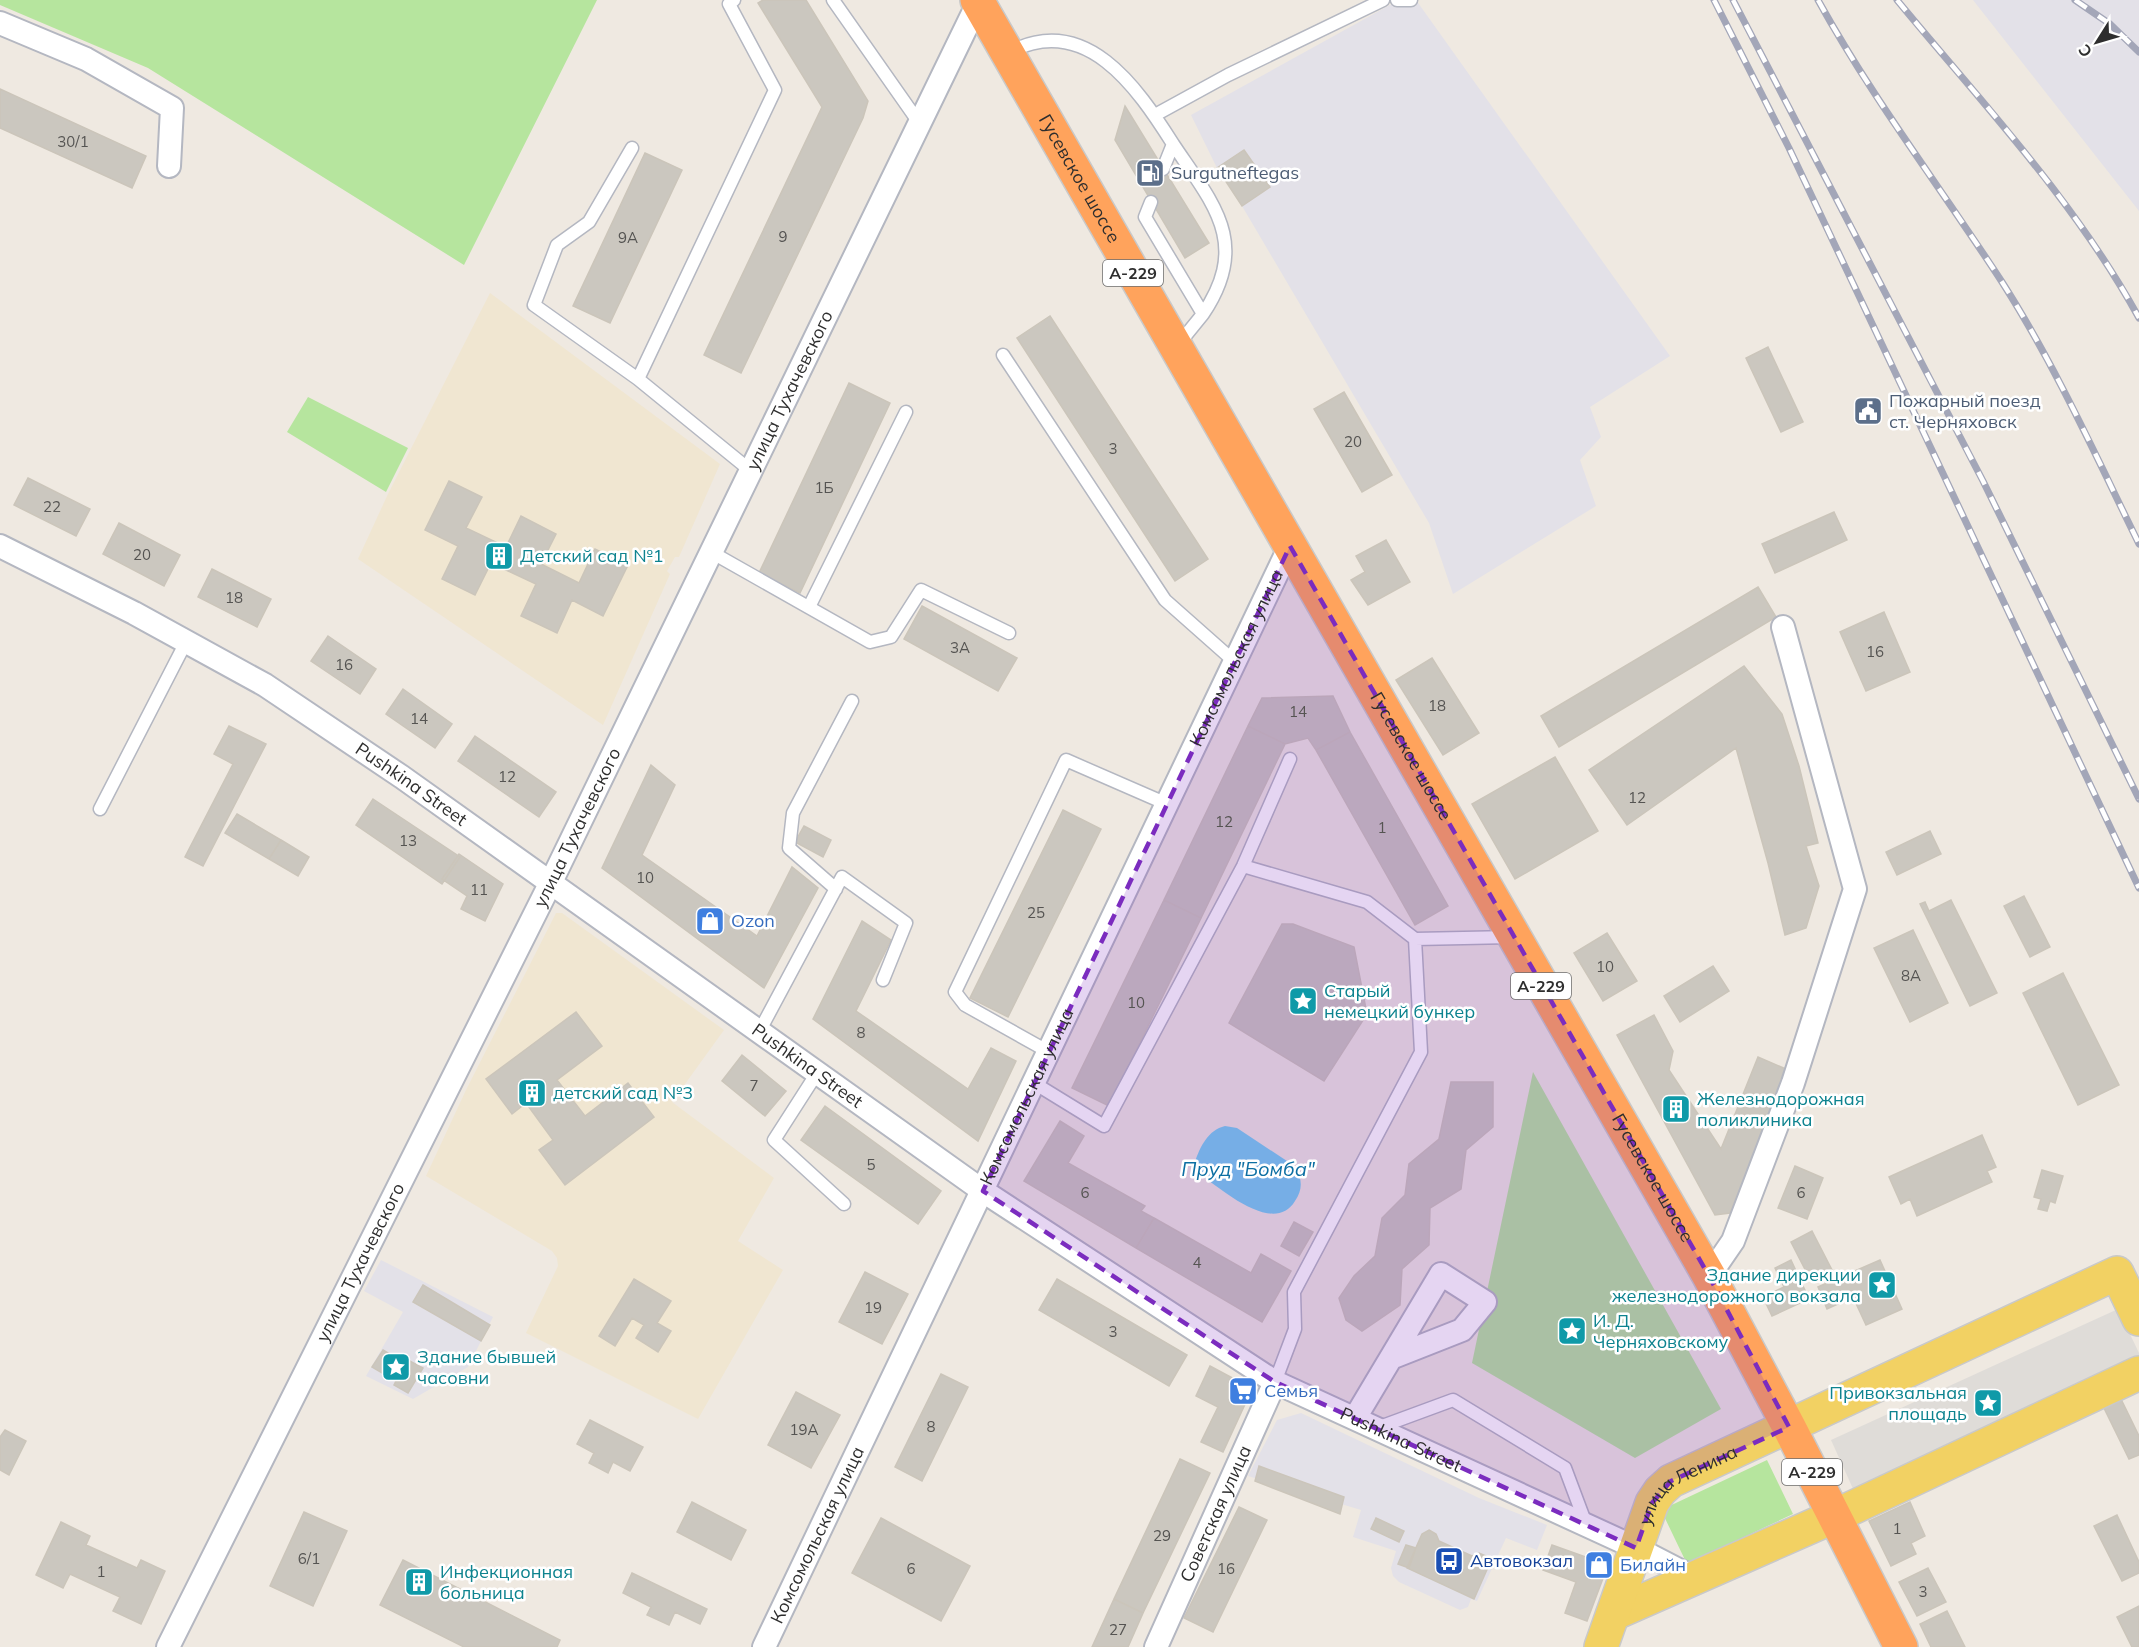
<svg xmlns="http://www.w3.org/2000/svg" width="2139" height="1647" viewBox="0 0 2139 1647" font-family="Mulish,sans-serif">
	<rect width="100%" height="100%" fill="#efe9e1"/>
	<path fill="#e3e1e8" d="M1399,0H1416L1670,356L1590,407L1601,437L1580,460L1596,506L1453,594L1429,523L1242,206L1217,168L1191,115Z
		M1973,0H2139V211Z
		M381,1260L493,1317L468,1367L413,1399L366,1376L403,1312L364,1291Z
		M1301,1413L1479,1498L1547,1525L1537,1550L1506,1538L1477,1601L1471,1599L1468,1607L1460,1610L1399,1582L1393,1576L1391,1568L1396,1551L1353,1537L1361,1510L1248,1476L1277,1420Z"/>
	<path fill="#f0e6d1" d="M490,293L720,464L679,557H675L667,571L670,574L603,725L358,559L388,494Z
		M556,913H562L724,1030L672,1102L774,1178L738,1241L783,1270L698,1419L526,1333L558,1266L557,1258L552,1251L426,1176L466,1090Z"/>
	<path fill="#b6e59e" d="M0,0H597L464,265L148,68L0,5Z
		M308,397L408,448L386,492L287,432Z
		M1533,1072L1721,1409L1635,1458L1472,1363Z
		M1767,1460L1793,1514L1687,1564L1661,1510Z"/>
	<path fill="#dfdcd8" d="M2118,1309L2139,1353V1365L1859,1502L1831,1440Z"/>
	<path fill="#75cff0" d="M1225,1126L1237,1128L1296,1167C1302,1180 1303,1189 1295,1201C1274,1236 1221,1189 1200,1174L1195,1162C1200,1147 1208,1130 1225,1126Z"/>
	<path fill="#cbc7bf" stroke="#cbc5ba" stroke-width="1.5" d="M763,0H806L868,101L863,118L741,373L704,355L822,107L758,3Z
		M0,89L146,156L132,188L0,128Z
		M1125,106L1209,243L1185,258L1115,140Z
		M1244,150L1270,187L1242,206L1217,168Z
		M645,153L682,170L610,323L573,306Z
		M1050,316L1208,559L1175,581L1017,338Z
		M1768,347L1803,422L1781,432L1746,358Z
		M849,383L890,403L800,593L759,573Z
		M1344,392L1392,475L1362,492L1314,409Z
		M28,478L90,509L76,536L14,505Z
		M449,481L482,497L466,528L506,547L521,516L556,534L541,564L579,583L595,549L628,565L603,616L572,600L557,633L521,616L536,584L491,563L475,595L442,579L458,546L425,530Z
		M1834,512L1847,540L1775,573L1762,544Z
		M119,523L180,555L164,586L103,554Z
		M1386,540L1410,582L1368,605L1351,580L1365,572L1356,556Z
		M212,569L271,599L257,627L198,597Z
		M1758,587L1776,617L1559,747L1541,716Z
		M922,606L1017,658L998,691L904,639Z
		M1884,612L1910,672L1866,691L1840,632Z
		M328,636L376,669L360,694L311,661Z
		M1432,658L1479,733L1443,755L1396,680Z
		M1744,666L1782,714L1799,766L1818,843L1806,846L1819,886L1806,928L1785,935L1768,863L1736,748L1627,825L1589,770Z
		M403,689L452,724L435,748L386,714Z
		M1333,696L1350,732L1316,750L1308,738L1285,744L1248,726L1262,698Z
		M229,726L266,744L203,866L185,857L233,764L214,754Z
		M1248,726L1285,744L1201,918L1164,900Z
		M1350,732L1448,906L1415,925L1316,750Z
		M475,736L556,792L539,817L458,761Z
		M1555,757L1598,831L1515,879L1472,804Z
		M651,765L675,785L642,855L757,936L792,867L818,888L764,988L602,868Z
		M373,799L460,857L442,884L356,825Z
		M1063,810L1101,829L1008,1017L970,998Z
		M237,814L281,840L269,859L225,833Z
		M804,826L831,840L823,857L795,842Z
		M1930,831L1941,854L1897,875L1886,852Z
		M281,840L309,857L298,876L269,859Z
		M459,854L503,884L485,921L461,909L467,896L442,879Z
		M2024,896L2050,947L2030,957L2004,906Z
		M1164,900L1201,918L1109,1106L1072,1088Z
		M1951,900L1997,993L1970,1006L1920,904L1925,902L1929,911Z
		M862,921L891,940L856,1011L968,1089L991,1048L1016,1061L978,1141L813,1019Z
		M1282,924H1293L1354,947L1367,1014L1324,1081L1229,1023Z
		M1913,930L1948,1003L1910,1022L1874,948Z
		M1607,933L1637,981L1603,1001L1574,953Z
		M1713,966L1729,991L1680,1022L1664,996Z
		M2063,973L2119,1085L2078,1105L2023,993Z
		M576,1012L602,1046L557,1080L585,1116L628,1083L654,1117L565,1185L539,1150L553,1140L526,1103L512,1114L486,1079Z
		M1654,1015L1673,1051L1669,1070L1721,1149L1758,1057L1788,1070L1730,1213L1715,1215L1617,1035Z
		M742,1055L786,1091L765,1116L722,1081Z
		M1451,1082H1493V1127L1466,1150L1461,1189L1430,1208L1429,1245L1402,1269L1400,1305L1362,1331L1346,1320L1339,1298L1354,1276L1375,1256L1382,1218L1405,1195L1409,1164L1439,1139Z
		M825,1106L941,1191L918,1224L801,1140Z
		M1060,1121L1084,1136L1068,1163L1145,1206L1141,1211L1154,1218L1136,1248L1024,1181Z
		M1982,1135L1996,1167L1987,1171L1992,1182L1917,1216L1910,1199L1901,1204L1889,1177Z
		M1795,1166L1823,1178L1807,1219L1778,1208Z
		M2042,1170L2063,1176L2055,1203L2050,1201L2047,1211L2038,1209L2041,1199L2034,1197Z
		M1154,1218L1251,1273L1261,1254L1291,1271L1262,1322L1136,1248Z
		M1294,1222L1313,1232L1299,1256L1281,1246Z
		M1812,1231L1832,1270L1811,1281L1791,1242Z
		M1791,1260L1809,1299L1772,1316L1763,1297L1784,1287L1775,1268Z
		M1880,1260L1902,1309L1866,1325L1853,1297L1827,1309L1818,1287Z
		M865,1272L908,1294L882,1344L839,1322Z
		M634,1279L671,1301L657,1323L671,1331L658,1352L636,1338L644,1325L632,1318L615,1346L599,1336Z
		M1057,1279L1187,1355L1169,1386L1039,1310Z
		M423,1285L490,1325L481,1341L413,1302Z
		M383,1350L406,1364L408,1360L423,1368L408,1393L394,1385L396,1381L372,1367Z
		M1210,1366L1240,1382L1247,1400L1223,1452L1201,1442L1218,1407L1196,1396Z
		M941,1374L968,1387L922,1481L895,1467Z
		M796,1392L840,1415L811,1468L768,1445Z
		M2120,1397L2139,1436V1455L2129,1459L2103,1406Z
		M590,1420L643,1447L630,1471L613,1462L608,1473L589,1463L594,1453L577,1444Z
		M5,1430L26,1441L9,1475L0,1470V1437Z
		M1180,1459L1210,1473L1143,1613L1114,1599Z
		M1259,1466L1344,1497L1340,1514L1255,1481Z
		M692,1502L746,1530L731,1560L677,1532Z
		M1910,1502L1925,1536L1911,1543L1916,1554L1891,1566L1869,1521Z
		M1239,1507L1267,1520L1213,1632L1184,1618Z
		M304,1512L347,1531L313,1606L270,1586Z
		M2117,1515L2139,1562V1573L2122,1581L2094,1526Z
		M881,1518L970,1566L941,1621L852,1573Z
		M1376,1518L1404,1531L1399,1542L1371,1529Z
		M61,1522L90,1536L86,1545L137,1568L141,1560L165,1571L141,1624L113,1611L120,1597L70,1574L63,1588L36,1575Z
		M1429,1530L1436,1534L1439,1541L1472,1556L1479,1553L1486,1556L1489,1565L1474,1599L1407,1568L1422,1534Z
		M1406,1545L1416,1548L1409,1568L1398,1564Z
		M1552,1545L1608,1565L1587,1621L1565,1613L1576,1582L1543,1570Z
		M403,1560L560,1640L557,1647H464L380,1605Z
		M1928,1568L1946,1602L1917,1616L1899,1582Z
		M632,1573L707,1609L700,1624L675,1612L669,1625L647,1615L651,1607L623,1593Z
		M1114,1599L1143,1613L1128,1647H1092Z
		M2139,1606V1647H2132L2117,1617Z
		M1947,1611L1965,1647H1931L1920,1624Z"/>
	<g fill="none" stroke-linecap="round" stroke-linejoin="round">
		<g stroke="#b4b7c1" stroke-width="15">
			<path id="lane" d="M734,0L729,4L775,90L638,379L751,471
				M833,0L920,124
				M1397,0H1411
				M1008,53C1085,11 1137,87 1173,144L1163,169
				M1155,115L1228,75L1383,0
				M1173,144C1213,204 1251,243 1203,314
				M632,148L589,222L557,245L534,305L638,379
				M1151,202L1145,217L1203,314L1177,346
				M1003,355L1165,600L1235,662
				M711,552L870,642L891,637L921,590L1009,633
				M809,607L906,412
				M100,809L186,642
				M1243,866L1367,902L1415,939
				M836,889L789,848L793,813L852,701
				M759,1032L842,877L906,923L883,980
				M1049,1052L965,1005L955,992L1066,760L1167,804
				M817,1073L774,1140L844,1204
				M1034,1083L1104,1126L1243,866L1290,759
				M1275,1382L1295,1329L1294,1292L1421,1052L1415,939L1512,937
				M1377,1428L1453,1400L1565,1468L1586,1524"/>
		</g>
		<g stroke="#b4b7c1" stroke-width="26">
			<g id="street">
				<path d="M0,23L86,59L172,108L169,166"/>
				<path id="s1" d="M0,546L134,613L265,685L402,777L983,1191L1275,1382L1636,1548L1694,1578"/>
				<path d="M1709,1276L1733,1241L1793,1083L1855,889L1783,627"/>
				<path d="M1355,1418L1441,1274L1485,1302L1462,1330L1391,1358"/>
				<path id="s2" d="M168,1647L550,884L978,3"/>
				<path id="s3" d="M764,1647L1290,546"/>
				<path id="s4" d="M1156,1647L1275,1382"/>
			</g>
		</g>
		<g stroke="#c9c9c9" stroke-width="36">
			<g id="primary">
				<path d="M1613,1614L1835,1516L2139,1373"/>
				<path id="s5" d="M1601,1647L1652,1503L1660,1491L1671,1481L2117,1273L2139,1319"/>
			</g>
		</g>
		<g stroke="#c9c9c9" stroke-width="36">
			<g id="highway">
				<path id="s6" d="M977,0L1709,1276L1789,1427L1901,1647"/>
			</g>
		</g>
		<use href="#lane" stroke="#fff" stroke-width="12"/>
		<use href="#street" stroke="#fff" stroke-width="22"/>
		<use href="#primary" stroke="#f2d163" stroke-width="33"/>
		<use href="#highway" stroke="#ffa35c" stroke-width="33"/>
		<g stroke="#a3a6b8" stroke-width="7">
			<path id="rail" d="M1714,0L1789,148L2139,888
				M1733,0L1983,481L2139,799
				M1818,0C1872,98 1941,188 2002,282C2055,365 2096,456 2139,544
				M1897,0C1982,103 2075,201 2139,318
				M2075,0L2110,24L2139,52"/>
		</g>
		<use href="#rail" stroke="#fff" stroke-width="4.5" stroke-dasharray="14" stroke-linecap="butt"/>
	</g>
	<path fill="#7b2cbf" fill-opacity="0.2" stroke="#7b2cbf" stroke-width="4.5" stroke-dasharray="12 8" stroke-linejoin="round" d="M1290,546L1709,1276L1789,1427L1671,1481L1652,1503L1636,1548L1275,1382L983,1191Z"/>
	<defs>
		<g id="fuel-square" transform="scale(1.5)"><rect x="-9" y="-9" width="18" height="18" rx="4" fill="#5c6f8a" stroke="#fff"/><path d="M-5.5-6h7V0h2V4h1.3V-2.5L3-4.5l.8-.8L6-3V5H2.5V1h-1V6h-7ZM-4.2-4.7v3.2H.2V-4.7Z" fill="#fff"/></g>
		<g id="civic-square" transform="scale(1.5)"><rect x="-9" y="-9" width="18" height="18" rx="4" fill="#5c6f8a" stroke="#fff"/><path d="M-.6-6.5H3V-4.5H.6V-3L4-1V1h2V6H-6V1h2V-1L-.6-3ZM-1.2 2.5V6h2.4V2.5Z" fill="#fff"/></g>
		<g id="building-square" transform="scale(1.5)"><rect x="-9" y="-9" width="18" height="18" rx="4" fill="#0f9aa8" stroke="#fff"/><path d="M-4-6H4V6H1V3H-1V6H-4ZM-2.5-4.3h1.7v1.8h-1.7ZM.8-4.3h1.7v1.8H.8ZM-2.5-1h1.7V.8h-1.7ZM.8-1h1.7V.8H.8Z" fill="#fff"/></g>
		<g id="shop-square" transform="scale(1.5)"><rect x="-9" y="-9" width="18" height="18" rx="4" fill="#3f7fe0" stroke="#fff"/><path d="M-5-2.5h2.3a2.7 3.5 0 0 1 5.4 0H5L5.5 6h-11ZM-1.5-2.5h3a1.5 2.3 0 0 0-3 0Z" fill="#fff"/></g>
		<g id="sight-square" transform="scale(1.5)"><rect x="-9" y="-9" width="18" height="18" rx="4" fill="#0f9aa8" stroke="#fff"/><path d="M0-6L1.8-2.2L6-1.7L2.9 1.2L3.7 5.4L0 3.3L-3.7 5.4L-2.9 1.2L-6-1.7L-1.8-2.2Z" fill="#fff"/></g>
		<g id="supermarket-square" transform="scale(1.5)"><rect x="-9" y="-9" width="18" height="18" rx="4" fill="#3f7fe0" stroke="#fff"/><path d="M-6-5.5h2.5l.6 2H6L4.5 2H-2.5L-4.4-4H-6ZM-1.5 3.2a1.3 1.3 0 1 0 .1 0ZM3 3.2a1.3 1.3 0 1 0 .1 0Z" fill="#fff"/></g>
		<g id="bus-square" transform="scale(1.5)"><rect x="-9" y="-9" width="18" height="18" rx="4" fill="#1a4fb4" stroke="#fff"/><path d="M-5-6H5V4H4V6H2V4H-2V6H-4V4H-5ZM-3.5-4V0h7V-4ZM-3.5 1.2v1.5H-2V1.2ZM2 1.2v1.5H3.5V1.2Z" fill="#fff"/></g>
	</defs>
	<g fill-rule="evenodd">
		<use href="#fuel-square" x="1150" y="173"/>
		<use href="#civic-square" x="1868" y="411"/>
		<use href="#building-square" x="499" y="556"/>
		<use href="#shop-square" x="710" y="921"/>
		<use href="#sight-square" x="1303" y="1001"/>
		<use href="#building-square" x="532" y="1093"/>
		<use href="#building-square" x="1676" y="1109"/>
		<use href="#sight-square" x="1882" y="1285"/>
		<use href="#sight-square" x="1572" y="1331"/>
		<use href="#sight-square" x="396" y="1367"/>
		<use href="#supermarket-square" x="1243" y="1391"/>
		<use href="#sight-square" x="1988" y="1403"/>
		<use href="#bus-square" x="1449" y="1561"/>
		<use href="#shop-square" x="1599" y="1565"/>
		<use href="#building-square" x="419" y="1582"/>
	</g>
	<g text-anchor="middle" stroke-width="5" stroke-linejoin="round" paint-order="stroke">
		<g font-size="15" fill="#555452">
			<text x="73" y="147">30/1</text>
			<text x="783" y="242">9</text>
			<text x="628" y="243">9А</text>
			<text x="1353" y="447">20</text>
			<text x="1113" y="454">3</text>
			<text x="824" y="493">1Б</text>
			<text x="52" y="512">22</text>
			<text x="142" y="560">20</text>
			<text x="234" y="603">18</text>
			<text x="960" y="653">3А</text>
			<text x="1875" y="657">16</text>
			<text x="344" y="670">16</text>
			<text x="1437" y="711">18</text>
			<text x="1298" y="717">14</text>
			<text x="419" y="724">14</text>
			<text x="507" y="782">12</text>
			<text x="1637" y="803">12</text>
			<text x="1224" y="827">12</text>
			<text x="1382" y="833">1</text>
			<text x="408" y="846">13</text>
			<text x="645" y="883">10</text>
			<text x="479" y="895">11</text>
			<text x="1036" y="918">25</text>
			<text x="1605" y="972">10</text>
			<text x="1911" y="981">8А</text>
			<text x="1136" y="1008">10</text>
			<text x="861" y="1038">8</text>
			<text x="754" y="1091">7</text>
			<text x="871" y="1170">5</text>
			<text x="1085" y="1198">6</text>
			<text x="1801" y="1198">6</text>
			<text x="1197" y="1268">4</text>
			<text x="873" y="1313">19</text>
			<text x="1113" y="1337">3</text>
			<text x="931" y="1432">8</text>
			<text x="804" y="1435">19А</text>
			<text x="1897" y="1534">1</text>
			<text x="1162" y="1541">29</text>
			<text x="309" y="1564">6/1</text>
			<text x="911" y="1574">6</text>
			<text x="1226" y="1574">16</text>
			<text x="101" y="1577">1</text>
			<text x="1923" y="1597">3</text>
			<text x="1118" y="1635">27</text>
		</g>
		<g fill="#fff" stroke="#6d6d6d" stroke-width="1.5">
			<rect x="1103" y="260" width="60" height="26" rx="4.5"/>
			<rect x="1511" y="973" width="60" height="26" rx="4.5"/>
			<rect x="1782" y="1459" width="60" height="26" rx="4.5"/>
		</g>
		<g font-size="16" font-weight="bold" fill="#2e2e2e">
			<text x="1133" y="279">А-229</text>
			<text x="1541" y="992">А-229</text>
			<text x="1812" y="1478">А-229</text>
		</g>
		<g font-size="18" fill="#4e5e75" stroke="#fff" text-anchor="start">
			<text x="1171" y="179">Surgutneftegas</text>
			<text x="1889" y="407">Пожарный поезд<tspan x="1889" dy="21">ст. Черняховск</tspan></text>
		</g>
		<g font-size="18" fill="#2e2e2e" stroke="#fff">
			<text dy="6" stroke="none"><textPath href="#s6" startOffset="206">Гусевское шоссе</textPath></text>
			<text dy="6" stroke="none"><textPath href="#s2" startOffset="1402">улица Тухачевского</textPath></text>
			<text dy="6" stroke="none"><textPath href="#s3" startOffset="1096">Комсомольская улица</textPath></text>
			<text dy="6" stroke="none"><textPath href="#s6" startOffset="872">Гусевское шоссе</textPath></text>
			<text dy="6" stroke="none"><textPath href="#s1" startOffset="476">Pushkina Street</textPath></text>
			<text dy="6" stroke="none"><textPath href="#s2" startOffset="916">улица Тухачевского</textPath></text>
			<text dy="6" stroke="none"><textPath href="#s1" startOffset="962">Pushkina Street</textPath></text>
			<text dy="6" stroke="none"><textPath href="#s3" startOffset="610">Комсомольская улица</textPath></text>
			<text dy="6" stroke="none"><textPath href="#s6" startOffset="1358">Гусевское шоссе</textPath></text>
			<text dy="6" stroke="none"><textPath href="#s2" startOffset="430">улица Тухачевского</textPath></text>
			<text dy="6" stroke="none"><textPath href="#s1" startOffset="1665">Pushkina Street</textPath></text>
			<text dy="6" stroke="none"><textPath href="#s5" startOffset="192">улица Ленина</textPath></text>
			<text dy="6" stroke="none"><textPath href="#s4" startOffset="146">Советская улица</textPath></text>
			<text dy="6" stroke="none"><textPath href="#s3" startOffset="124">Комсомольская улица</textPath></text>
		</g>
		<g font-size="18" fill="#0d838f" stroke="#fff" text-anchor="start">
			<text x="520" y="562">Детский сад №1</text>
			<text x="1324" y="997">Старый<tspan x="1324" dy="21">немецкий бункер</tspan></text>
			<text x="553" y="1099">детский сад №3</text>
			<text x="1697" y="1105">Железнодорожная<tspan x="1697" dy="21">поликлиника</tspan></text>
			<text x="1861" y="1281" text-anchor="end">Здание дирекции<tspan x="1861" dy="21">железнодорожного вокзала</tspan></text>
			<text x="1593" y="1327">И. Д.<tspan x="1593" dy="21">Черняховскому</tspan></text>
			<text x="417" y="1363">Здание бывшей<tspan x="417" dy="21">часовни</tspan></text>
			<text x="1967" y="1399" text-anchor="end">Привокзальная<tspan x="1967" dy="21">площадь</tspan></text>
			<text x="440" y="1578">Инфекционная<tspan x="440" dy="21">больница</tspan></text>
		</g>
		<g font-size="18" fill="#366cbe" stroke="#fff" text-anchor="start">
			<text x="731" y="927">Ozon</text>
			<text x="1264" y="1397">Семья</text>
			<text x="1620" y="1571">Билайн</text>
		</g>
		<g font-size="18" fill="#164399" stroke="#fff" text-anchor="start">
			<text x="1470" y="1567">Автовокзал</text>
		</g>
		<g font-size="20" font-style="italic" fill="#0d6fa3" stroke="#fff">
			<text x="1248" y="1176">Пруд "Бомба"</text>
		</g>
	</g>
	<g transform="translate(2097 42) rotate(233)" stroke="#ffffff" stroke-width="4.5" paint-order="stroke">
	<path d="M0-4.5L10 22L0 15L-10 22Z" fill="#2e2e2e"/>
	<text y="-9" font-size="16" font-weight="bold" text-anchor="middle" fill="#2e2e2e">С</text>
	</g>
</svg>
